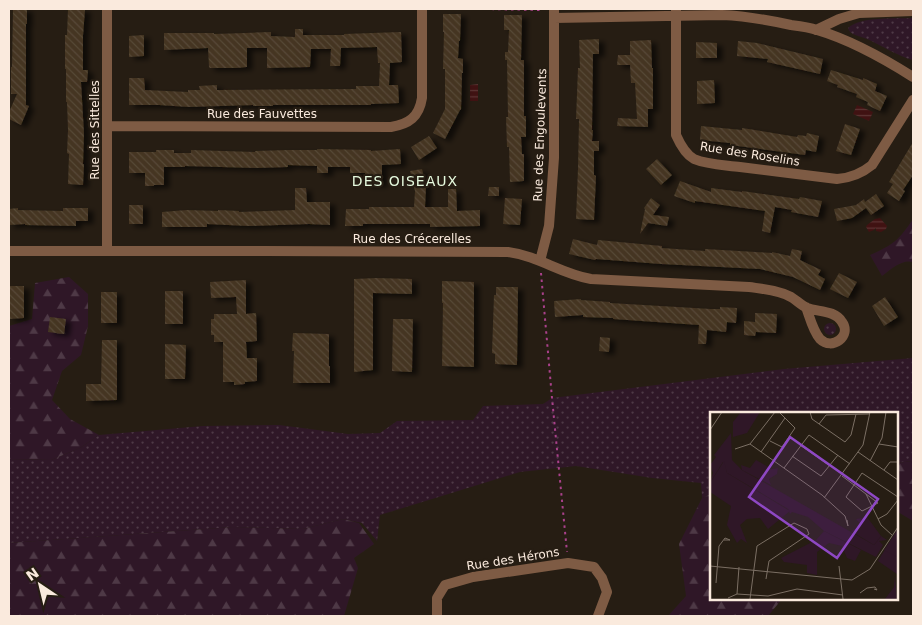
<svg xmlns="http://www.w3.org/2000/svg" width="922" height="625" viewBox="0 0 922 625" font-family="'DejaVu Sans',sans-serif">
	<defs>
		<pattern id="green-dots" width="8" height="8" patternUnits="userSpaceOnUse" patternTransform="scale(1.25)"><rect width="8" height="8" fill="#2f1727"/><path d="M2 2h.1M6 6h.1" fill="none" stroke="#4e3946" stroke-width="1.8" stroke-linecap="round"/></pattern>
		<pattern id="forest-firs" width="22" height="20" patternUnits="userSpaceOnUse" patternTransform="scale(1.25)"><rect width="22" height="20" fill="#2f1727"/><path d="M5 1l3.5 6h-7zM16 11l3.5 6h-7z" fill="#4e3946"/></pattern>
		<pattern id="water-rules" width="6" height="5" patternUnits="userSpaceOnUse" patternTransform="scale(1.25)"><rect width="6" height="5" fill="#401212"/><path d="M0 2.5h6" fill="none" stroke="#5c3534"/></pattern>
		<pattern id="building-back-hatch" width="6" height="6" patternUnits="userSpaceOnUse" patternTransform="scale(1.25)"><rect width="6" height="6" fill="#443522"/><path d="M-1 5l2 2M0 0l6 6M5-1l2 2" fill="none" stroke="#574937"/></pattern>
		<filter id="shadow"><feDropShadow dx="5.5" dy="3" stdDeviation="2.5" flood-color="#0009"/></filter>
	</defs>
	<rect width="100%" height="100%" fill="#261d13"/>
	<path fill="url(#green-dots)" d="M913,18V60C899,57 881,45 867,39C860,36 849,35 848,28C860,16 897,19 913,18Z
		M824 329a6 6 0 1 1 12 0a6 6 0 1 1-12 0Z
		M913,358V461L896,463V414H711V494L702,498L701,483L652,478L576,466L520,472L380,515L377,541L362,523L343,519L303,529L233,527L9,543V459L51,460L80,448L99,435L203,426L279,425L348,434L380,433L397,421L473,420L483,406L543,404L552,398L784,369Z"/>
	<path fill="url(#forest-firs)" d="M913,219V262C902,259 891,269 882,276L870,255C893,245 899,240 913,219Z
		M69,277L88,294V326L81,355L62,371L52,400L70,419L99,435L80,448L51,460L9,459V326L32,319L35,283Z
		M913,461V521L898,512L896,513V463Z
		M711,494V599H782L768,616H668L686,596L679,544L702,498Z
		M343,519L359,523L374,544L354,558L358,568L344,616H9V543L233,527L303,529Z"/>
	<path fill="url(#water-rules)" d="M478,84V101H470V85Z
		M857,105L873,112L869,121L853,114Z
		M880,218L887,226L886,229L881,232L876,231V228L874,230L869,232L866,227L867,225L875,219Z"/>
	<path fill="url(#building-back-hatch)" filter="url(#shadow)" d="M13,9H27V24H26V105L29,106L21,125L9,119V112L17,94H11V67H12Z
		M68,9H85L83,36V70H88L87,82H81L84,134L83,164H84L83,185L68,184L69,154L67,153L68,130L67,102H66V69H65V35H67Z
		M443,14H461L460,41H459L458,58L463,59V73H462L461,110H460L445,139L433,133L445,109V69H443L444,32H443Z
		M504,15H522L521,60H524V116H526V137H521L522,154H524V181L510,182L509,147H507L506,117H508L507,60H505V52H508L509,30H504Z
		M295,29H303V35H344V34L401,32L402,62L390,63L389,85H398L399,103L371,104V105H273V106H253V105L189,107L159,105H129V78H144L145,90L188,92V90H200L199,86L217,85V90L356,89V86H379L380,63H378L377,47L341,48L340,66H330L331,49H311L310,67L267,68V48H247V67L236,68H210L209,67L208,48L164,50V33H214V34L271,32V36L295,37Z
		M144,35V56L129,57V36Z
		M599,39V54H593L592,130H593L592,141H599V151H594V175L596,176L594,220L576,219L578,168L579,119H576L578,68H580L579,40Z
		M651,40L652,68H653V109H648V127L617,126L618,118L637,119L635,83H631L630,65H617L618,55H630V41Z
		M738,41L757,43L823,59L820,74L767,62L768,59L737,56Z
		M696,42L717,43V58H696Z
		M831,70L863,80V78L877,84L875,91L887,96L880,111L867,105L868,102L856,97L857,94L837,87L838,85L827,81Z
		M714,80L715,103L697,104V81Z
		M845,124L860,129L851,155L836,151Z
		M701,126L742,130V128L755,130L797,137L798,135L806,136L807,133L819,136L816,152L806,150L805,155L730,145V143L700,140Z
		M429,136L437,148L419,160L411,147Z
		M913,142V175L903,190L905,191L899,201L887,193L893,184L889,182Z
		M317,149L371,150V151L400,149L401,164L382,165V184H365V173H350V167H328V173H317V166L288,165V167L256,168L185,166V167H164V185H154V186H145V173H129V152H156V150H174V153H191V150L255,152V151L288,150H317Z
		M657,159L672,175L661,185L646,169Z
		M422,169L426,186L425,207H448V189H456L457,211L480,210V226L430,227V224H363V226H345L346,209H369V207H414L415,191L410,171Z
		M680,181L711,192V188L742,192V191L799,199L800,197L822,201L818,217L791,212L792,210L775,207L770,233L762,231L765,211L695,201V203L674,196Z
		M489,187H499V196H488Z
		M295,188H306L307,202H330V225L309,224L249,226L207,224V227H162V212L187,210L218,211V210L239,211V212L295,210Z
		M876,194L884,206L871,215L866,208L852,218L837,221L834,209L856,205L864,199L865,202Z
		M505,198L522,199L520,225L503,224Z
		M651,198L660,205L653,215L669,217L667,226L648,223L640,234L645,209L644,208Z
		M129,205H143V224H129Z
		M18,208V210L63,211V208H88V221H76V226L25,225V224L9,225V209Z
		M573,239L597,245L598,240L662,246V248L705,251V249L772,253V252L790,256L792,249L802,251L800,260L821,270L818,275L825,279L820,290L793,277L760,269L661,264L596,259L595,260L569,254Z
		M839,273L857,282L848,298L830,289Z
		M376,278L412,279V294L373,293V370L354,372V279Z
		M246,280V314L256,313L257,341L246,342L247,358H257V381L245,382V384L234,385V382H223V342H214V335H211V319H214V314H237L236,297L211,298L210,282Z
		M442,281L474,282V367L442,366L443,303H442Z
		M9,286H24V318L9,319Z
		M496,287H518L517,365L495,364V354L492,353L494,295H496Z
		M165,291H183V324H165Z
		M101,292H117V323H101Z
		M885,297L898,317L884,326L872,306Z
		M581,299V300L610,302V303L711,309H720V307L737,308L736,323L727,322L726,332L707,330L706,344H698L699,325L613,319V318L583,317V315L555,317L554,301Z
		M755,313L777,314L776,333L756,332L755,336L744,335V321L755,322Z
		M50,317L66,319L64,334L48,332Z
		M393,319H413L412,372L392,371Z
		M293,333L329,334V366H330V383H293L294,351H292Z
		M600,337L610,338L609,352L599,351Z
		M102,340H117V400L86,401V384H101Z
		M165,344L186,345L185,379H165Z"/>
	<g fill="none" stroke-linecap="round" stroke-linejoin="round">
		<path stroke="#aa418b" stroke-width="2" stroke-dasharray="2.5 4" stroke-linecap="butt" d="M485,9L543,10
			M541,273L552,398L567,552"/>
		<path stroke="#7e5b44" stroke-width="10" d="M676,9V135C680,144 685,154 694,159C708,165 726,165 740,167C772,171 805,175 837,179C851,178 861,174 872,165L913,100
			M554,18L722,15C745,16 768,20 791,25C799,26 808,27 817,30C851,40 883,58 913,77
			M816,30L839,19L859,13L913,11
			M107,126L391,127C409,124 419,117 422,98V9
			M9,251H266L508,252C539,256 561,274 591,279L749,287C763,289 778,290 791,297C796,300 801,305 807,308C818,312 835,310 842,322C852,336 832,351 820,339C813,331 810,318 806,307
			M107,251V9
			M540,261L549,226L554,158V9
			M437,616V598L445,585L473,577L568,563L594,567L602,578L607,592L598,616"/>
	</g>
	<g text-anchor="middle" stroke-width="4.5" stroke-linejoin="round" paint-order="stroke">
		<g font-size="12" fill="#faeadd" stroke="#261d13">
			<text x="262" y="118">Rue des Fauvettes</text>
			<text transform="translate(95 130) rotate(-90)" y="4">Rue des Sittelles</text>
			<text transform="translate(540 135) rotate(-88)" y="4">Rue des Engoulevents</text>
			<text transform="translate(750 154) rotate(9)" y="4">Rue des Roselins</text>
			<text x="412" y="243">Rue des Crécerelles</text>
			<text transform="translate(513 559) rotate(-9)" y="4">Rue des Hérons</text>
		</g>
		<g font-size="14" letter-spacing="1" fill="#e6fade" stroke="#261d13">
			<text x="405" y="186">DES OISEAUX</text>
		</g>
	</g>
	<g transform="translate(710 412)">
		<rect width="188" height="188" fill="#261d13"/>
		<path d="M21,21L22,48L32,58L164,133L171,124L177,128L169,129L173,133L166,145L114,119L98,105L82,100L80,102L78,97L17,61L13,50L0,71L3,61L0,53L6,45L4,43ZM187,118V162L168,149Z" fill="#2f1727"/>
		<path d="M31,0H50L37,21L23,25V10ZM46,48L62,57L68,56L67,62L59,67L61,73L32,58L31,53L40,56ZM14,49L17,61L80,99L58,117L50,106L37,107L30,113L37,131L31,127L27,131L17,113L21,94L0,80V71ZM157,105L171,124L164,133L141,119L151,113L146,107ZM114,119L151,138L145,149L137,146L132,134L119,131L107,140V163L97,161V153L74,150L71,146L106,128ZM187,127V145L174,138L181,128ZM185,164L187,187H175L184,175Z" fill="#2f1727"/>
		<path fill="none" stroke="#7b6f64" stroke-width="1" d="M100,0L102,7L135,30L141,23L146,2M109,12L116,3L160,2M0,18L12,0M60,29L72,35L85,16L69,0M40,32L112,83L135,104L138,114L137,108M169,32L188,35M90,33L120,54M25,37L40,32L65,0M51,40L75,6M148,40L188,68M82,44L111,64L128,43M160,49L172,26L176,0M74,56L99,23L140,52M174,58L180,50H188M132,64L156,82L171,113L182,123M156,82L168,91L152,99L136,85L152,61L188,85M114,86L153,33L160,0M168,107L177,102L188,88M0,154L142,168L160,157L188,115M129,154L133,187M6,171L9,134L15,126L20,128H14M150,181L157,176L165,175L167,178L164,177M27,182L29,155M18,186L27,182L58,184L87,177L133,183M40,187L47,134L84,111L97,117L99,122L59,149L56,167"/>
		<path fill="#8e48c4" fill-opacity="0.15" stroke="#8e48c4" stroke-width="2.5" d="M80,25L168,87L127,146L39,85Z"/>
		<rect width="188" height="188" fill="none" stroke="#faeadd" stroke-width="2.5"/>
	</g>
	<rect width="922" height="625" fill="none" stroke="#faeadd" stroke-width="20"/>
	<g transform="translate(40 585) rotate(325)" stroke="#261d13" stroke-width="4" paint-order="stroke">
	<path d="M0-4L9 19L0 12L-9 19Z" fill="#faeadd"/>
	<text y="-8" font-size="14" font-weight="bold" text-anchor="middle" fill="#faeadd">N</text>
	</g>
</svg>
